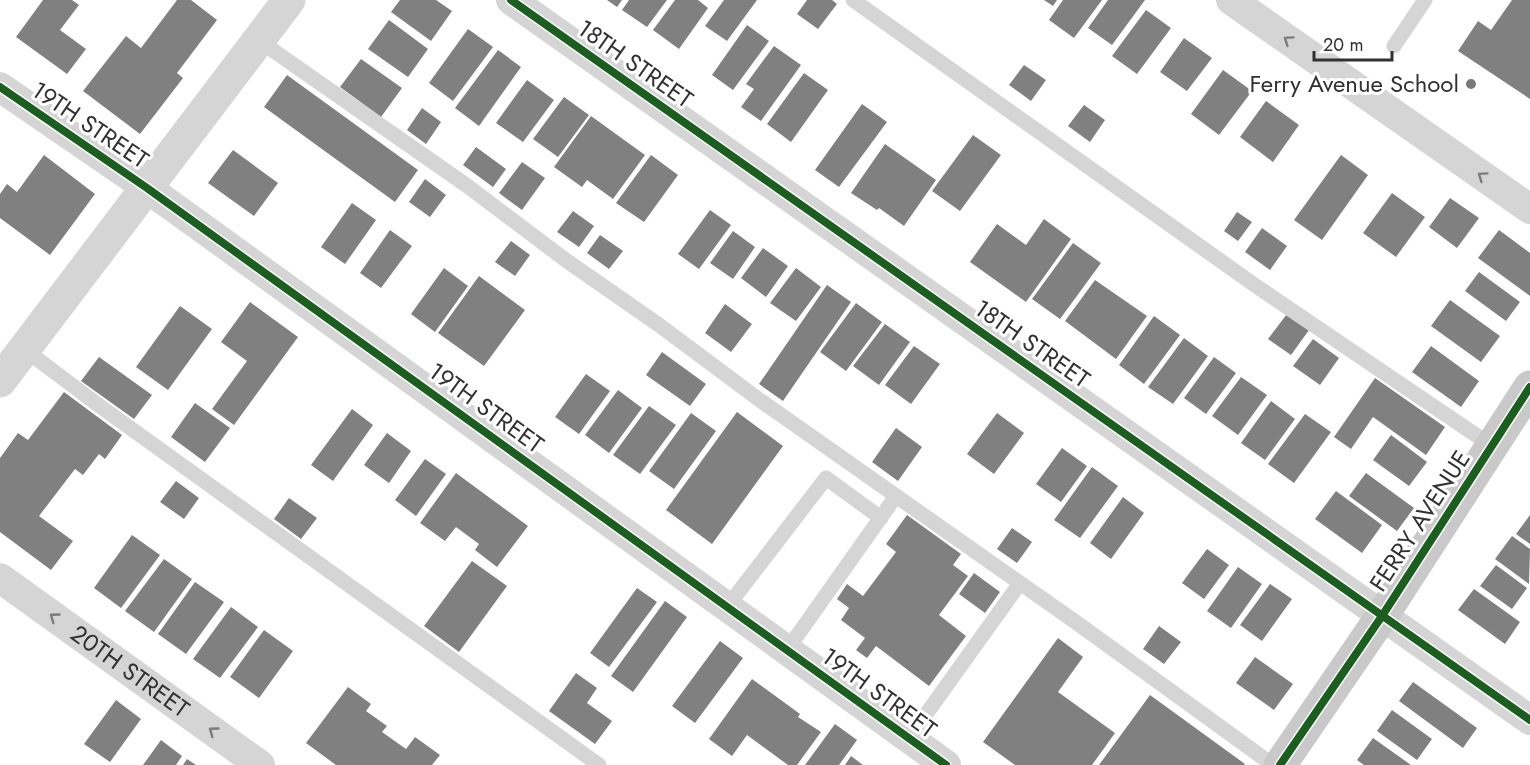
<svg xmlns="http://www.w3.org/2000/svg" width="1530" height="765" viewBox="0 0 1530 765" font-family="Jost,sans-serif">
	<rect width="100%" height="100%" fill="#fff"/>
	<path fill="#808080" d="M43,0H72L79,5L60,30L86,49L67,74L16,37Z
		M177,0H191L217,20L177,73L183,78L140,134L83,91L126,36L141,48Z
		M400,0H436L452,11L431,41L391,12Z
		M607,0H622L617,7Z
		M629,0H667L647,27L622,10Z
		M675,0H698L708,8L679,49L653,30Z
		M724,0H757L727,41L705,26Z
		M807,0H832L837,4L818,29L797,14Z
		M1044,0H1057L1053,6Z
		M1063,0H1102L1074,38L1049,20Z
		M1108,0H1145L1112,45L1088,28Z
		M1512,0H1530V99L1458,51L1478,21L1491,30Z
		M1146,10L1171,28L1137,74L1112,56Z
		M389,20L428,49L408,77L368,49Z
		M747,25L769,41L733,90L712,75Z
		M468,29L493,47L453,101L429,83Z
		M1184,38L1212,58L1187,91L1160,72Z
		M774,46L801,65L761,121L741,107L754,89L746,84Z
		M498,50L521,67L479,126L455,108Z
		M361,59L402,88L381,117L340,87Z
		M1024,65L1046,80L1031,101L1009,85Z
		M1223,70L1252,91L1219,135L1191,114Z
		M804,73L828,90L791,142L767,124Z
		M287,75L418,170L395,202L264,107Z
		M527,80L554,100L523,142L496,123Z
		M564,97L589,115L558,157L533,139Z
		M1266,101L1299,125L1273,162L1240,137Z
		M862,104L887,122L839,187L815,170Z
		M1084,105L1105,120L1090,142L1068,126Z
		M422,108L441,122L426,144L407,130Z
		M591,116L645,155L613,199L587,180L582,187L554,167Z
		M973,135L1001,155L960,211L932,191Z
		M885,144L936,180L904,226L879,208L877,210L851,193Z
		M476,147L506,169L493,187L463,165Z
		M233,150L278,183L254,216L208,183Z
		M44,155L95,194L50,255L0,218V194L7,184L17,192Z
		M651,155L678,175L644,222L616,203Z
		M1341,155L1368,175L1322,240L1294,220Z
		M522,162L545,178L522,210L499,193Z
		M425,179L446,195L430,217L409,202Z
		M1392,193L1425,217L1396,257L1363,233Z
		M1450,198L1479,218L1457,248L1429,227Z
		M352,203L376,220L345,264L321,247Z
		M710,210L731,225L699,269L678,254Z
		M573,211L594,226L579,247L557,232Z
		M1237,212L1252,222L1238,241L1224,231Z
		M1044,219L1071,239L1026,302L970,262L997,224L1026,245Z
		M1262,228L1287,246L1270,270L1245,252Z
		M390,230L412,246L381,288L360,273Z
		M1499,230L1530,253V296L1478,258Z
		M733,231L755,247L733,279L710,263Z
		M600,235L623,251L609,269L587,253Z
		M511,241L530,255L515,276L495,262Z
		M1073,243L1101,263L1060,319L1032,299Z
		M763,248L788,266L766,297L741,278Z
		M444,268L468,286L435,332L411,314Z
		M796,268L821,287L796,321L770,303Z
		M1479,272L1520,302L1506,321L1465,291Z
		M479,276L525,310L484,366L438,333Z
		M1095,280L1147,316L1116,359L1065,321Z
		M827,285L851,302L783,401L759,384Z
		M1450,300L1500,336L1481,362L1431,326Z
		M250,302L298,337L234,425L212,409L247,361L221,342Z
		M856,303L882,322L846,371L820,352Z
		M725,304L752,324L731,352L705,333Z
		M180,306L212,329L168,390L136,367Z
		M1287,314L1309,330L1291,355L1268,339Z
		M1154,316L1180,335L1144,384L1119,365Z
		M885,324L910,342L879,385L853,366Z
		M1184,338L1208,356L1173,404L1148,387Z
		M1313,339L1339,358L1320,385L1293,366Z
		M914,346L940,364L911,404L885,385Z
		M1431,346L1479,381L1461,407L1412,372Z
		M662,352L706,384L690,406L646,375Z
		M99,357L152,395L134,419L81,381Z
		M1214,357L1236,373L1206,414L1184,398Z
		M586,374L610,391L579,434L555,417Z
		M1241,377L1267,395L1238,435L1212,416Z
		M1375,378L1445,427L1426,455L1373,417L1351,449L1334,437Z
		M618,390L642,408L609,453L585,435Z
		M64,392L122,435L105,459L99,454L83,475L75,469L39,516L73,541L51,570L0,532V458L18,433L28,440Z
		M1271,401L1295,419L1265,460L1241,443Z
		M195,403L230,428L205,462L171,437Z
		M649,406L676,425L640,474L613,455Z
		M352,409L373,425L333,481L311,465Z
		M737,412L783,446L712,544L666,510Z
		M691,413L716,431L674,489L649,471Z
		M997,413L1024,433L994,474L967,454Z
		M1305,414L1331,432L1294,483L1268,464Z
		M896,428L922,447L898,481L872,462Z
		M387,433L411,451L389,483L364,465Z
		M1391,435L1427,462L1409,486L1373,460Z
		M1062,448L1087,466L1061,502L1036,484Z
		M425,459L446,474L416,516L395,500Z
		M1092,467L1118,486L1080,538L1054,520Z
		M456,473L528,526L497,567L475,550L479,544L456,527L445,541L420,523Z
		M1366,473L1414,508L1397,531L1349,496Z
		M176,481L199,498L184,519L160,502Z
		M1336,491L1382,525L1362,553L1315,519Z
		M1123,497L1144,513L1111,559L1090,543Z
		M289,498L317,518L301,539L274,519Z
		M907,515L961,554L953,565L968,576L939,615L966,636L929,686L876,646L867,658L856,650L865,638L841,620L849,608L837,599L847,584L863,596L896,552L886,544Z
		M1530,515V544L1516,534Z
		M1012,528L1032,542L1017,563L997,549Z
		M132,535L160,555L121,608L94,588Z
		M1512,536L1530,549L1529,584L1495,559Z
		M1207,549L1229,565L1204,599L1182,583Z
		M164,559L192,579L154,632L125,611Z
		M472,561L507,586L459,652L424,626Z
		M1496,565L1527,588L1512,609L1480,586Z
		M1238,567L1262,584L1231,628L1207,611Z
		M974,573L1000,592L985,613L959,594Z
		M195,582L224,602L186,654L158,634Z
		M1270,584L1292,599L1262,641L1240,625Z
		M637,588L657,602L609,667L590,653Z
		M1474,589L1520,622L1505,644L1458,610Z
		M665,601L687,617L633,692L611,676Z
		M231,607L258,627L220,678L193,659Z
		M1159,626L1181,642L1164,664L1143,649Z
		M264,630L293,651L259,698L230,677Z
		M1058,638L1083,657L1058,692L1115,733L1092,765H1015L983,742Z
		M720,641L743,658L695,723L672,706Z
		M1255,657L1293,684L1274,710L1236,683Z
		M576,673L597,688L587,703L612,721L595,744L549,711Z
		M752,679L800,714L798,717L821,732L797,765H788L747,735L732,756L709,739Z
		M1413,682L1477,728L1463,748L1399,701Z
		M348,687L371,704L366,711L387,726L382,732L406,749L415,737L440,755L432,765H336L306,743Z
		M1150,695L1245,764L1244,765H1099Z
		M116,700L141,719L110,762L84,744Z
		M1392,710L1432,739L1417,760L1377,731Z
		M835,724L857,740L839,765H805Z
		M1373,738L1411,765H1364L1357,760Z
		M161,740L182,756L176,765H143Z
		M851,756L863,765H845Z
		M187,759L196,765H183Z"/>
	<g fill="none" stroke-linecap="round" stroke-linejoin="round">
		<path stroke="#d5d5d5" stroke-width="15" d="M853,0L1256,286L1492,446
			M258,40L466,185L567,261L659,325L761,401L1077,623L1273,765
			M1394,46L1425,0
			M24,349L101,407L599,765
			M727,607L826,478L881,518
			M787,650L896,496
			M909,738L1020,583"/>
		<g stroke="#d5d5d5" stroke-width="30">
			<path d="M511,0L1530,720"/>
			<path d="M1231,0L1530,209"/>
			<path d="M0,87L147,188L946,765"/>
			<path id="s1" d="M0,578L260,765"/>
		</g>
		<path stroke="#d5d5d5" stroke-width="33" d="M0,381L289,0"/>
		<path stroke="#c9c9c9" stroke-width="33" d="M1280,765L1382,616L1530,387"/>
		<g stroke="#fff" stroke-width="11">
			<path id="cycleway" d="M511,0L1530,720
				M0,87L147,188L946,765
				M1280,765L1382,616L1530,387"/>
		</g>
		<use href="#cycleway" stroke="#1b5e20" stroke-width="8"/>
	</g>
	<defs><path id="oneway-chevron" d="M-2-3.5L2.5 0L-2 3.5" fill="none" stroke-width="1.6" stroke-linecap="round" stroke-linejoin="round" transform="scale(1.5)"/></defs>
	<g stroke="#7b7b7b">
		<use href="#oneway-chevron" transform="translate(1288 40) rotate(-145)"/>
		<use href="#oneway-chevron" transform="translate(1482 176) rotate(-145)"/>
		<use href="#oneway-chevron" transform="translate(54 617) rotate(-144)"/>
		<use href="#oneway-chevron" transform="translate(213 731) rotate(-144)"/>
	</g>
	<circle fill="#797979" stroke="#fff" stroke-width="2" cx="1471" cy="84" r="6"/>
	<g text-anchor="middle" stroke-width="6" stroke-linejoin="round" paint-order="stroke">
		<g font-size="24" fill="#313131" stroke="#fff">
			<text transform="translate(635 64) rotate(35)" y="8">18TH STREET</text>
			<text transform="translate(90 125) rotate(34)" y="8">19TH STREET</text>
			<text transform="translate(1032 344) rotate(35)" y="8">18TH STREET</text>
			<text transform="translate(486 408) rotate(36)" y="8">19TH STREET</text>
			<text transform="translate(1420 521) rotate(-57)" y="8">FERRY AVENUE</text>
			<text dy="8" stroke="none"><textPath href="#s1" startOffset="160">20TH STREET</textPath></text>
			<text transform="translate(879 693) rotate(36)" y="8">19TH STREET</text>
		</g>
		<g font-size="24" fill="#313131" stroke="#fff" text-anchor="end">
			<text x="1459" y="92">Ferry Avenue School</text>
		</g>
	</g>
	<path d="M1314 51v9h78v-9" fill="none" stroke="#313131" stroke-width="3"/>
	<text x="1323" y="51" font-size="18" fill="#313131" stroke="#ffffff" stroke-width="4.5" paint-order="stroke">20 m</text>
</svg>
